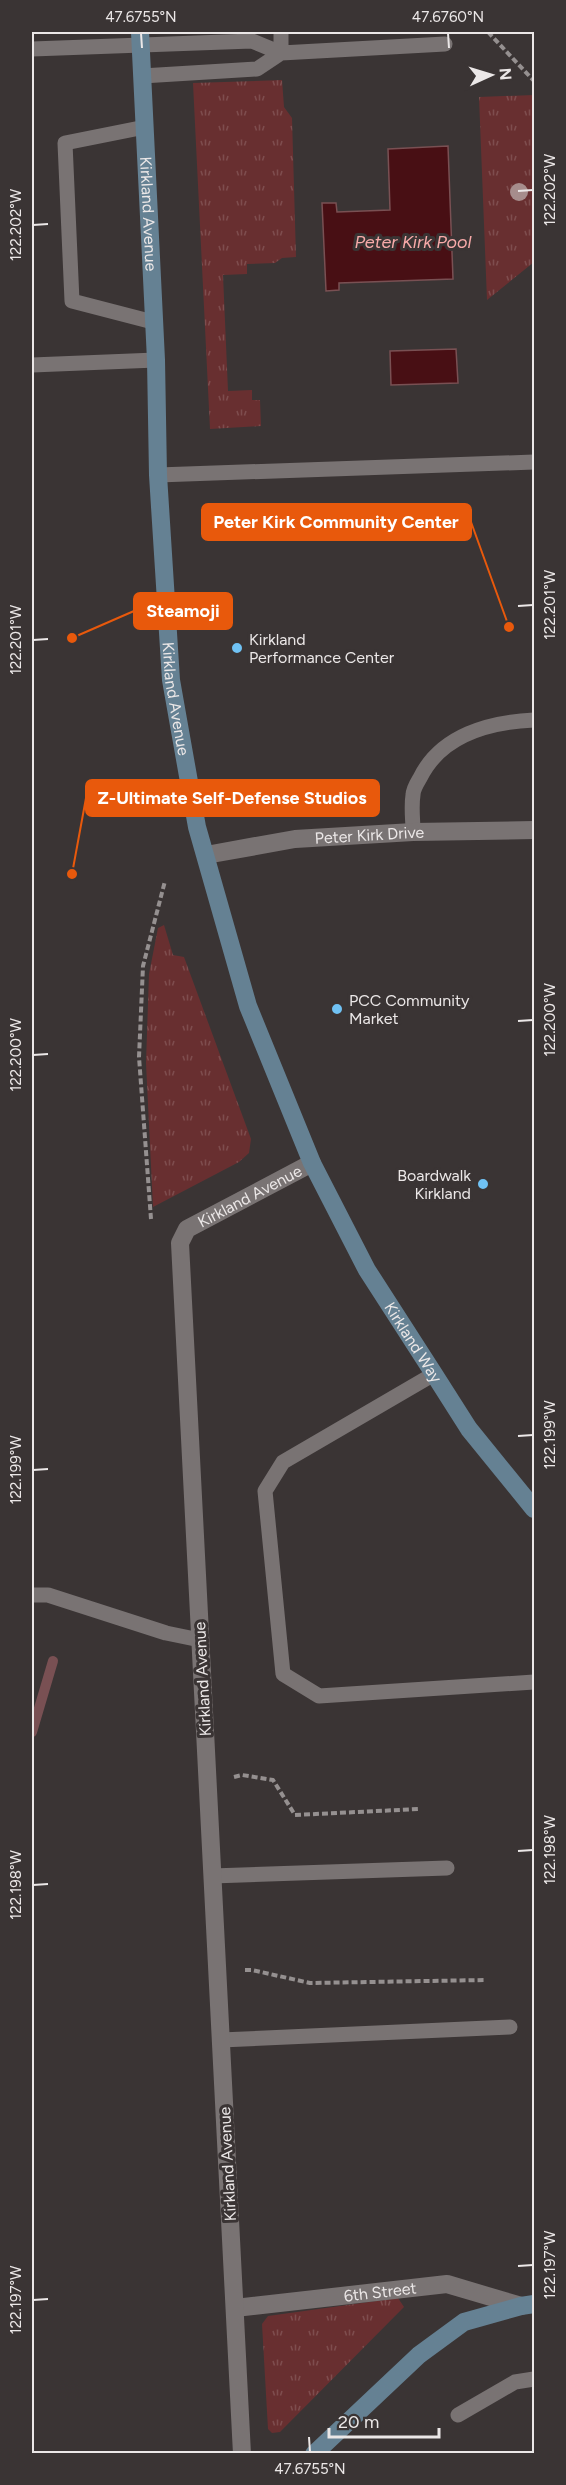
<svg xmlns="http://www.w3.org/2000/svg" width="566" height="2485" viewBox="0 0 566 2485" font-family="Figtree,sans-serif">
	<defs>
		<pattern id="grass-tufts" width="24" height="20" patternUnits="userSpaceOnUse" patternTransform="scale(1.5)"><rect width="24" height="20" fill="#682f30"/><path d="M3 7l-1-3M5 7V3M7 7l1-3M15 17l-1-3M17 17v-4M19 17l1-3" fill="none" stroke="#7e4d4e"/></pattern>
	</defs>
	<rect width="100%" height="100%" fill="#3a3434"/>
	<path fill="url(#grass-tufts)" d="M282,80L284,107L292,118L296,257L282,258L275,263L247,264V274L223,275L228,391L252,390V400H260L261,426L210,429L193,83Z
		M534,95V262L487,300L479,97Z
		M164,925L173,955L184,957L251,1139L249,1153L239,1162L153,1207L146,1063L149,974L158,928Z
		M398,2298L404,2307L280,2432L272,2433L268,2429L262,2324L268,2316Z"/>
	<path fill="#480f14" stroke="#795053" stroke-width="1.5" d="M448,146L453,279L339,283V290L326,291L322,203H336L337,212L390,210L388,149Z
		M456,349L458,383L391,385L390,351Z"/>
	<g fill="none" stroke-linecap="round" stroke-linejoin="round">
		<path stroke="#795053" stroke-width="10" d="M32,1732L53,1661"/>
		<path stroke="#959090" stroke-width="4" stroke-dasharray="6 3" stroke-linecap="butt" d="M488,32L534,81
			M534,425V424
			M151,1219L139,1057L143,966L165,881
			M234,1777L242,1775L273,1780L295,1815L419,1809
			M245,1970H252L310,1983L486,1980"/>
		<path stroke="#797373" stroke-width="15" d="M281,32V53
			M32,49L252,41L281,53L445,44
			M142,76L257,69L281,53
			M145,127L65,143L72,301L153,322
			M32,365L156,360
			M158,475L534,462
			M413,832C413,820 411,807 413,795C413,789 417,783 420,778C441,735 490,722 534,720
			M434,1374L283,1462L265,1491L283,1674L319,1696L534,1682
			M32,1595H48L166,1633L200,1640
			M212,1876L447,1868
			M221,2040L510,2027
			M458,2415L515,2382L534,2379"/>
		<g stroke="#797373" stroke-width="18">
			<path id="s1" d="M206,855L295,839L413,832L534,830"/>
			<path id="s2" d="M235,2308L447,2284L521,2306"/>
			<path id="s3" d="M242,2454L180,1243L187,1229L312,1163"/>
		</g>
		<g stroke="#658193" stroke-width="18">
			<path id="s4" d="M140,32L156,360L158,475L171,680L197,827L248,1006L312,1163L367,1270L434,1374L469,1429L534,1509"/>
			<path d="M314,2454L419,2355L464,2322L521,2306L534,2304"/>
		</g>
	</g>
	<circle fill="#a68d8c" cx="519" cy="192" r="9"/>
	<path fill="none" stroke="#ebe7e7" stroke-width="2" d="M141,33L142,48M448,33L449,48M518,191L533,190M33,225L48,224M518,606L533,605M33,640L48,639M518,1021L533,1020M33,1055L48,1054M518,1436L533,1435M33,1470L48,1469M518,1851L533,1850M33,1885L48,1884M518,2266L533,2265M33,2300L48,2299M309,2437L310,2452"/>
	<g fill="#70c2f4" stroke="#3a3434" stroke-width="2">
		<circle cx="237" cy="648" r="6"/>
		<circle cx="337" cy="1009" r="6"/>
		<circle cx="483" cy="1184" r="6"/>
	</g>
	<g text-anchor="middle" stroke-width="6" stroke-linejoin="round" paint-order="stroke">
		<g font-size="16" fill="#ebe7e7" stroke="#3a3434">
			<text dy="6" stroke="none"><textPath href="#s4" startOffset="182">Kirkland Avenue</textPath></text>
			<text dy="6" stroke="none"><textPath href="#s4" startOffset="668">Kirkland Avenue</textPath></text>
			<text dy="6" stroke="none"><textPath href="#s1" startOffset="165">Peter Kirk Drive</textPath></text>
			<text dy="6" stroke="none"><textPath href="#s3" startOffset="1299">Kirkland Avenue</textPath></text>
			<text dy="6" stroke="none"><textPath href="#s4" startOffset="1360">Kirkland Way</textPath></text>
			<text transform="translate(202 1679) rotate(-93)" y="6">Kirkland Avenue</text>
			<text transform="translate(227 2164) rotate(-93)" y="6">Kirkland Avenue</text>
			<text dy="6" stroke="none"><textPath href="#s2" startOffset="146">6th Street</textPath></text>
		</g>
		<g font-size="16" fill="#ebe7e7" stroke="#3a3434" text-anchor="start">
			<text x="249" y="645">Kirkland<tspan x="249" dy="18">Performance Center</tspan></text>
			<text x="349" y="1006">PCC Community<tspan x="349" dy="18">Market</tspan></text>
			<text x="471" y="1181" text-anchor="end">Boardwalk<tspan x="471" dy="18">Kirkland</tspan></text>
		</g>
		<g font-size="18" font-style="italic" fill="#f8aaa9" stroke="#3a3434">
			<text x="413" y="248">Peter Kirk Pool</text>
		</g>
	</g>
	<path fill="none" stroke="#e8590c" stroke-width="2" d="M509 627L471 522M72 638L134 611M72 874L86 798"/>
	<g fill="#e8590c" stroke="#3a3434" stroke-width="2">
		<circle cx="509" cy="627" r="6"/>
		<circle cx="72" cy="638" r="6"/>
		<circle cx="72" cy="874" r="6"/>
	</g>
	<g fill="#e8590c" stroke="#e8590c" stroke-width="2">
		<rect x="202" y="504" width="269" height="36" rx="6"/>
		<rect x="134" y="593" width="98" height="36" rx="6"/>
		<rect x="86" y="780" width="293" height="36" rx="6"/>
	</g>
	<g font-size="18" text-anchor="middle" font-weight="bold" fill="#fff">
		<text x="336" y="528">Peter Kirk Community Center</text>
		<text x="183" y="617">Steamoji</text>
		<text x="232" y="804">Z-Ultimate Self-Defense Studios</text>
	</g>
	<rect width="566" height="2485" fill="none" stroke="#3a3434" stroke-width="66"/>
	<g transform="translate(491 75) rotate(86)" stroke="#3a3434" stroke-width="4.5" paint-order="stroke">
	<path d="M0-4.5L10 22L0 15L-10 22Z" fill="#ebe7e7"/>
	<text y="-9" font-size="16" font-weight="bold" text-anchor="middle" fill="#ebe7e7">N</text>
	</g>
	<path d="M329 2428v9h110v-9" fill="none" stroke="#ebe7e7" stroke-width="3"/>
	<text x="338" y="2428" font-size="18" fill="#ebe7e7" stroke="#3a3434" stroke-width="4.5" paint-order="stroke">20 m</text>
	<rect x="33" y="33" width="500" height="2419" fill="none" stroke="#ebe7e7" stroke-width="2"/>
	<g font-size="15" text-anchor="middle" fill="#ebe7e7">
		<text x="141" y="22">47.6755°N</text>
		<text x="448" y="22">47.6760°N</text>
		<text transform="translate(550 190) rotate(-90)" y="5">122.202°W</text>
		<text transform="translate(16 225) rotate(-90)" y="5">122.202°W</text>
		<text transform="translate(550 605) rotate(-90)" y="5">122.201°W</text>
		<text transform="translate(16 640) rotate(-90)" y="5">122.201°W</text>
		<text transform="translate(550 1020) rotate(-90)" y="5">122.200°W</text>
		<text transform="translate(16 1055) rotate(-90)" y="5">122.200°W</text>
		<text transform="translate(550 1435) rotate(-90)" y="5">122.199°W</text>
		<text transform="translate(16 1470) rotate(-90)" y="5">122.199°W</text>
		<text transform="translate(550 1850) rotate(-90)" y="5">122.198°W</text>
		<text transform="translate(16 1885) rotate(-90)" y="5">122.198°W</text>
		<text transform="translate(550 2265) rotate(-90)" y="5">122.197°W</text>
		<text transform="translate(16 2300) rotate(-90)" y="5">122.197°W</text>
		<text x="310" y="2474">47.6755°N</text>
	</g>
</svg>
